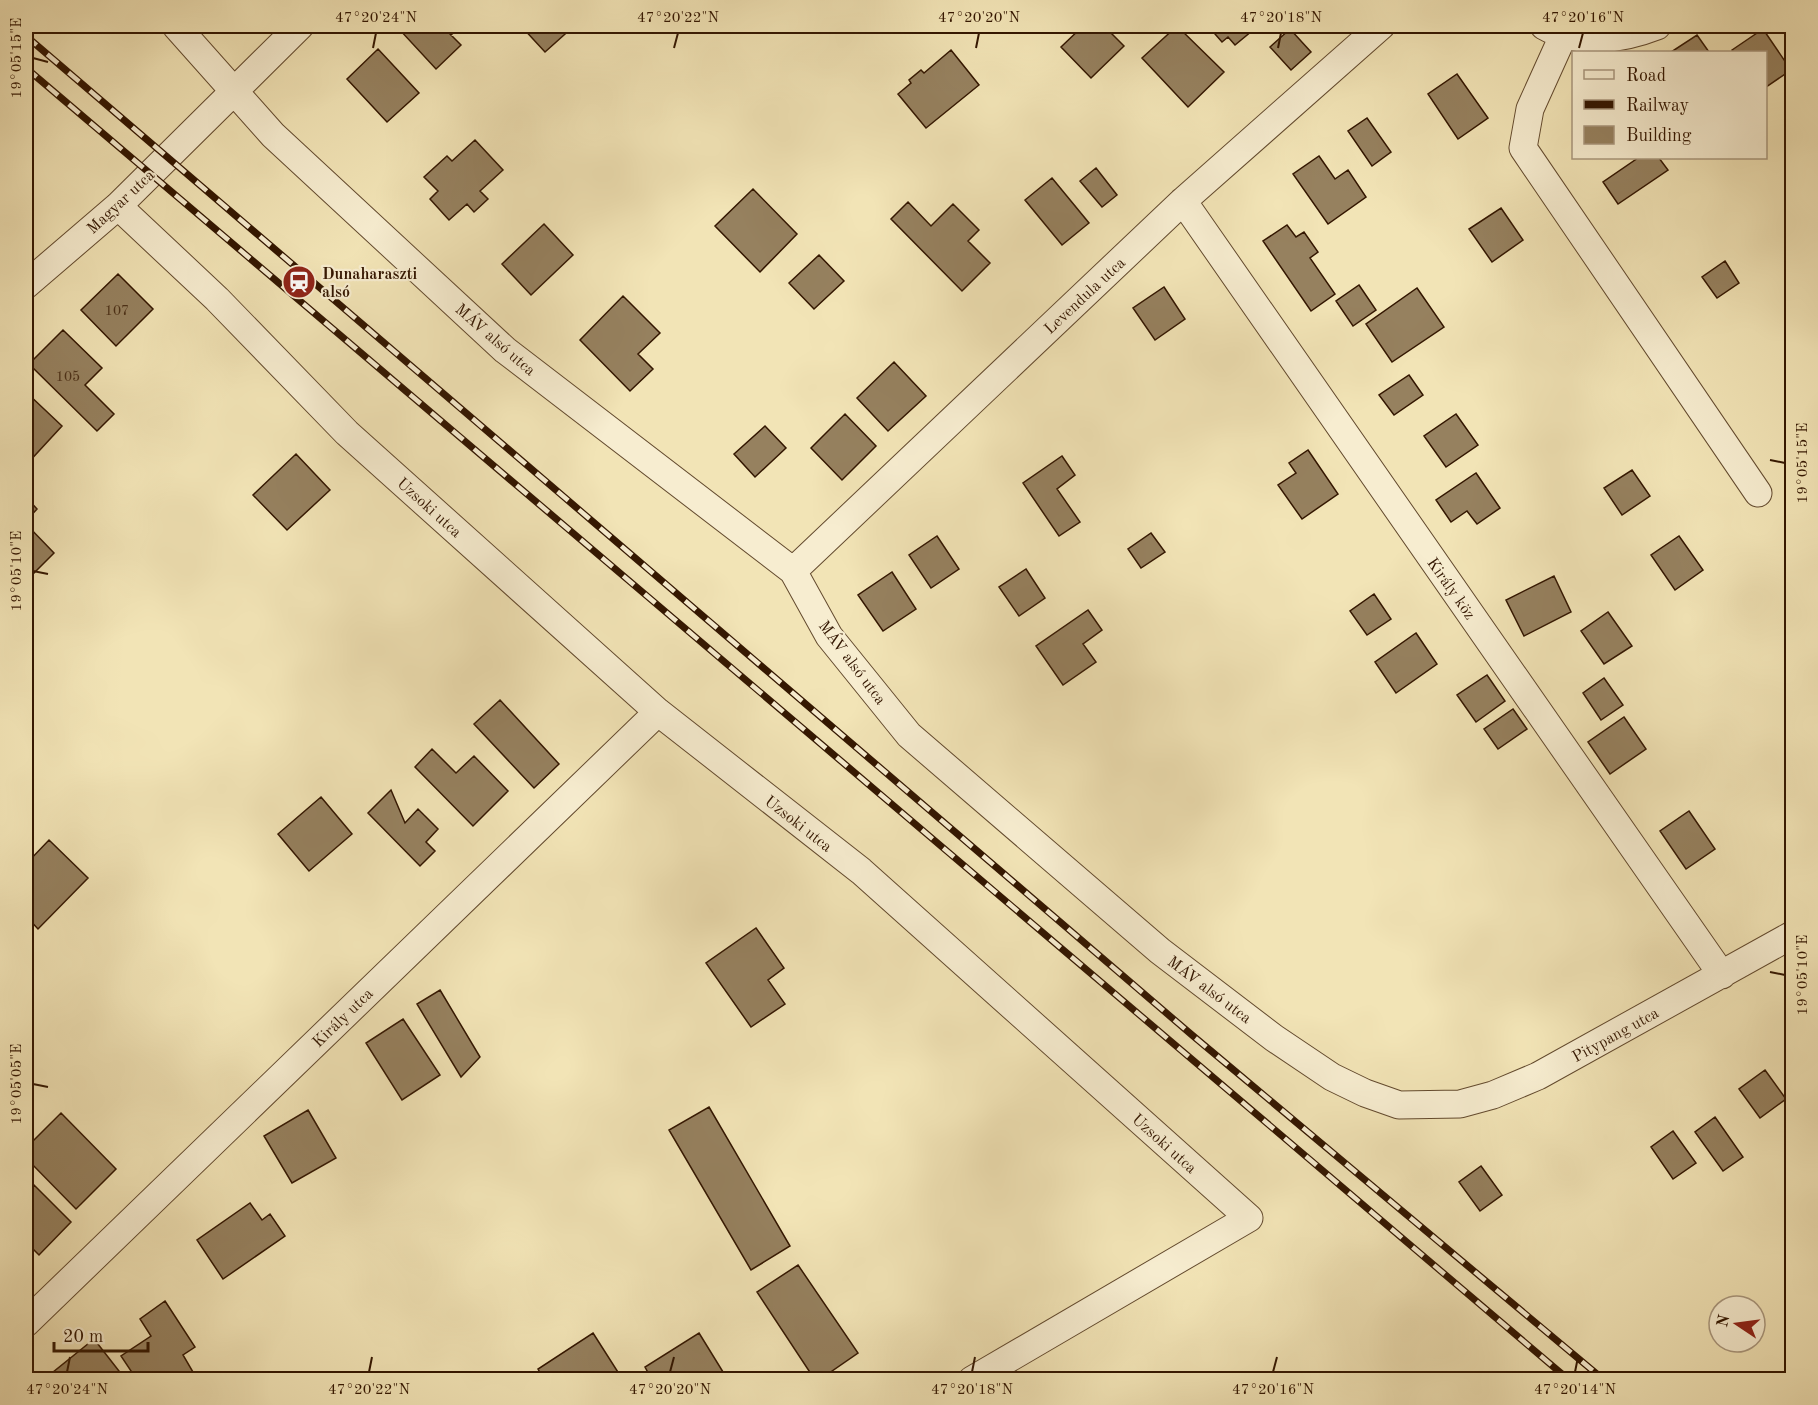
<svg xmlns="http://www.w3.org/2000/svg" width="1818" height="1405" font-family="'Old Standard TT',serif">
<rect width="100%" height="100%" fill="#f2e4b6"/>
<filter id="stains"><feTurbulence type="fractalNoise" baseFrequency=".00333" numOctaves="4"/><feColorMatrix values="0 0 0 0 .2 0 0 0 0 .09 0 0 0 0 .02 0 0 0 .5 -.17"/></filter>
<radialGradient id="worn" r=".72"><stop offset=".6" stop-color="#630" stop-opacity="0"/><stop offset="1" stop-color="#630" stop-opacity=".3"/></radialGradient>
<path fill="#96815f" stroke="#331600" stroke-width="1.5" d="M401 26H442L461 45 436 69 398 28Z
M442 26H461L451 35Z
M521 26H574L545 52Z
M1083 26H1104L1124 46 1091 78 1061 47Z
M1177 26 1224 72 1188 107 1142 58Z
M1208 26H1258L1235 45 1228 37 1222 42Z
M1290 29 1311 52 1291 70 1270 47Z
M1763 29 1791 70 1766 87V52H1734L1732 50Z
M1697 35 1709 52H1671Z
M378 49 419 93 387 122 347 79Z
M951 50 979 85 926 128 898 94 911 83 909 80 921 70 924 73Z
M1457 74 1488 118 1458 139 1428 94Z
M1367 118 1391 152 1372 166 1348 131Z
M475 140 503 170 480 191 488 199 474 212 467 204 449 220 430 199 438 191 424 177 447 156 452 161Z
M1319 156 1335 179 1348 170 1366 197 1328 224 1293 174Z
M1638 158H1659L1668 170 1618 204 1603 182Z
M1096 168 1117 195 1102 207 1080 181Z
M1052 178 1089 223 1062 245 1025 200Z
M753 189 797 234 760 272 715 226Z
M908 202 931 226 953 204 979 230 968 241 990 263 962 291 891 219Z
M1501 208 1523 240 1492 262 1469 229Z
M544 224 573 255 531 295 502 264Z
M1287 225 1296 237 1304 232 1318 252 1310 258 1335 294 1311 311 1263 241Z
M819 255 844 281 814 309 789 283Z
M1725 261 1739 283 1717 298 1702 277Z
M118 274 153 309 116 346 81 310Z
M1359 285 1376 310 1353 326 1336 301Z
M1164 287 1185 319 1155 340 1133 308Z
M1417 288 1444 327 1392 362 1366 324Z
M623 296 660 333 638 354 653 369 630 391 580 340Z
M63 330 102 368 85 385 114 414 97 431 29 364Z
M894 362 926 396 888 431 857 398Z
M1409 375 1423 395 1394 415 1379 395Z
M26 392 62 426 26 465Z
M845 414 876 446 842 480 811 448Z
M1456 414 1478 445 1446 467 1424 436Z
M765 426 786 448 755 477 734 454Z
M1308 450 1338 494 1302 519 1278 485 1296 473 1289 463Z
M296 454 330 490 287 530 253 495Z
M1062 456 1075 475 1057 489 1080 522 1059 536 1023 483Z
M1632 470 1650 496 1622 515 1604 488Z
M1476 473 1500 508 1477 524 1467 511 1451 522 1436 500Z
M26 497 37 509 26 521Z
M26 524 54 553 27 580 26 578Z
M1151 533 1165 552 1141 568 1128 549Z
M937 536 959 569 931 588 909 555Z
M1679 536 1703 570 1675 590 1651 555Z
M1026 569 1045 598 1019 616 999 587Z
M892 572 916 609 883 631 858 595Z
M1554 576 1571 612 1524 636 1506 600Z
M1374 594 1391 619 1367 635 1350 611Z
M1088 610 1102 630 1083 644 1096 662 1063 685 1036 646Z
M1608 612 1632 646 1604 664 1581 631Z
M1416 633 1437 664 1396 693 1375 662Z
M1487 675 1505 701 1476 722 1457 695Z
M1604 678 1623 705 1601 720 1583 693Z
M500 700 559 764 534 788 474 724Z
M1513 709 1527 729 1498 749 1484 729Z
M1624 717 1646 749 1610 774 1588 742Z
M432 749 456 773 474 756 508 791 473 826 415 767Z
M391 790 405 823 418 809 438 829 426 842 435 851 420 866 368 813Z
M321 797 352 834 309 871 278 834Z
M1689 811 1715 849 1686 869 1660 831Z
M49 840 88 878 38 929 26 916V864Z
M756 928 784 968 768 980 785 1004 751 1027 706 963Z
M440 990 480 1057 461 1077 417 1004Z
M403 1019 440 1075 402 1100 366 1043Z
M1765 1070 1786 1099 1760 1118 1739 1089Z
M709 1107 790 1246 751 1270 669 1130Z
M308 1110 336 1158 292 1183 264 1136Z
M61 1113 116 1169 76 1209 26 1158V1148Z
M1715 1117 1743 1157 1723 1171 1695 1132Z
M1673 1131 1696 1163 1673 1179 1651 1147Z
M1481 1166 1502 1195 1480 1211 1459 1182Z
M34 1185 71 1222 39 1255 26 1242V1193Z
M250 1203 262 1220 270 1214 285 1236 223 1279 197 1240Z
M798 1265 858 1353 819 1380H815L757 1292Z
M165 1301 195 1347 183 1355 193 1372 182 1380H137L121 1356 151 1336 140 1319Z
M593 1333 623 1380H544L538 1369Z
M699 1333 728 1380H652L645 1367Z
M94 1339 126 1380H49L47 1377Z"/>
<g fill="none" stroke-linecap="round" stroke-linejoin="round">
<defs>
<path id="minor" d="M176 26 273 135 505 350 793 571 829 636 909 735 1160 951 1274 1038 1332 1077 1365 1093 1399 1105 1460 1104 1493 1095 1538 1076 1792 935
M1544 26C1579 46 1621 40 1657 26
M1563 36 1530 109 1523 148 1758 493
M1183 201 1722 975
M118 206 217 299 347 433 658 712 861 871 1249 1218 972 1380
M26 285 118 206 300 26
M793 571 1183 201 1381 26
M26 1323 658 712"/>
</defs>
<use href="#minor" stroke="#634a2e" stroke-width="29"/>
<use href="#minor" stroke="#f7edd0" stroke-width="27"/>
<defs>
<path id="rail" d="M26 36 1192 1035 1604 1380
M26 68 1569 1380"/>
</defs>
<use href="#rail" stroke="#331600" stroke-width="7"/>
<use href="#rail" stroke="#f7edd0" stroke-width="4.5" stroke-dasharray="14" stroke-linecap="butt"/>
</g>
<path fill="none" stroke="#331600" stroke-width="2" d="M373 48 376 33M674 48 678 33M976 48 979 33M1278 48 1281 33M1579 48 1583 33M33 58 48 62M1770 460 1785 463M33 571 48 574M1770 972 1785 975M33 1084 48 1087M67 1372 70 1357M369 1372 372 1357M670 1372 674 1357M972 1372 975 1357M1273 1372 1277 1357M1575 1372 1578 1357"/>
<defs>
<symbol id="station-disc" viewBox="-11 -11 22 22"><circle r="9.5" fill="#8f2418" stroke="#f7edd0"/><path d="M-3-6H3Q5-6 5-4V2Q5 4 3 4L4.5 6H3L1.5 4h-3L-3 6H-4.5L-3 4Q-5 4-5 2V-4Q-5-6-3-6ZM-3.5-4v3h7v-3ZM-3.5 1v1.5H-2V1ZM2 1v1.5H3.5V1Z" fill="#fff"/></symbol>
</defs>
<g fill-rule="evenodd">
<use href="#station-disc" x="280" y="263" width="38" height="38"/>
</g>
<g text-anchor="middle" stroke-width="4.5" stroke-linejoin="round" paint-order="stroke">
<g font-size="14" fill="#4c3118">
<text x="117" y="315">107</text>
<text x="68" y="381">105</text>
</g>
<g font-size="16" fill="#331600" stroke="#f7edd0">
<text transform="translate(120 201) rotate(-43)" y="6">Magyar utca</text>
<text transform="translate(1084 295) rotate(-43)" y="6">Levendula utca</text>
<text transform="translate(496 339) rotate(41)" y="6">MÁV alsó utca</text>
<text transform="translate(430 507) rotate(42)" y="6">Uzsoki utca</text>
<text transform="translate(1452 588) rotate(55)" y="6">Király köz</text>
<text transform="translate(853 662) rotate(53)" y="6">MÁV alsó utca</text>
<text transform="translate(799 823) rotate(38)" y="6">Uzsoki utca</text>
<text transform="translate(1210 989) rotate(37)" y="6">MÁV alsó utca</text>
<text transform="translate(342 1017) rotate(-44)" y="6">Király utca</text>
<text transform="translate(1615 1034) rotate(-29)" y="6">Pitypang utca</text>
<text transform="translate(1165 1143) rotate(42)" y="6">Uzsoki utca</text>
</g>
<g font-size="16" font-weight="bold" fill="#331600" stroke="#f7edd0" text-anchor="start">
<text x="322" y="279">Dunaharaszti<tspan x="322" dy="18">alsó</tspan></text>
</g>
</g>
<rect width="1818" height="1405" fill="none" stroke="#f2e4b6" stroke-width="66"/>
<rect x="1572" y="51" width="195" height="108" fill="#f7edd0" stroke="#a9977d" stroke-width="1.5"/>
<rect x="1584" y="70" width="30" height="9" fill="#f7edd0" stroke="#a9977d" stroke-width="1.5"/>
<text x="1626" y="81" font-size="18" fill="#331600">Road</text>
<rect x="1584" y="100" width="30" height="9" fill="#331600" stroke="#a9977d" stroke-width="1.5"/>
<text x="1626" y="111" font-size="18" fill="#331600">Railway</text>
<rect x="1584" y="126" width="30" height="18" fill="#96815f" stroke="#a9977d" stroke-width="1.5"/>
<text x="1626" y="141" font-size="18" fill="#331600">Building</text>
<g transform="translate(1737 1324) rotate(283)"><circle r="28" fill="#f7edd0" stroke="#a9977d" stroke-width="1.5"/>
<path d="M0-4.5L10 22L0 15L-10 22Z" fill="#8f2418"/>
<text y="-9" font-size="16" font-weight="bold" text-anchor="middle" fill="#331600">N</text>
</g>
<path d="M54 1342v9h94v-9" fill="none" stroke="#331600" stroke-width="3"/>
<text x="63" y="1342" font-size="18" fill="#331600" stroke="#f7edd0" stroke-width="4.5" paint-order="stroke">20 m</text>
<rect x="33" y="33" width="1752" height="1339" fill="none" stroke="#331600" stroke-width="2"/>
<g font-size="15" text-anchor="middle" fill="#331600">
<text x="376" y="22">47°20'24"N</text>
<text x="678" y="22">47°20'22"N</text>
<text x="979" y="22">47°20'20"N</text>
<text x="1281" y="22">47°20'18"N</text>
<text x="1583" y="22">47°20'16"N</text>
<text transform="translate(16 58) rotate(-90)" y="5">19°05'15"E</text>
<text transform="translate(1802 463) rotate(-90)" y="5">19°05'15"E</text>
<text transform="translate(16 571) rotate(-90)" y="5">19°05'10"E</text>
<text transform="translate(1802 975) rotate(-90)" y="5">19°05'10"E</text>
<text transform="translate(16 1084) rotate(-90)" y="5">19°05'05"E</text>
<text x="67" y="1394">47°20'24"N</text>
<text x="369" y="1394">47°20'22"N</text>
<text x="670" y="1394">47°20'20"N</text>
<text x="972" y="1394">47°20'18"N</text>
<text x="1273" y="1394">47°20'16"N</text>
<text x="1575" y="1394">47°20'14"N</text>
</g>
<rect width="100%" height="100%" filter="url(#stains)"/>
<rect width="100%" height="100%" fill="url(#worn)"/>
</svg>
